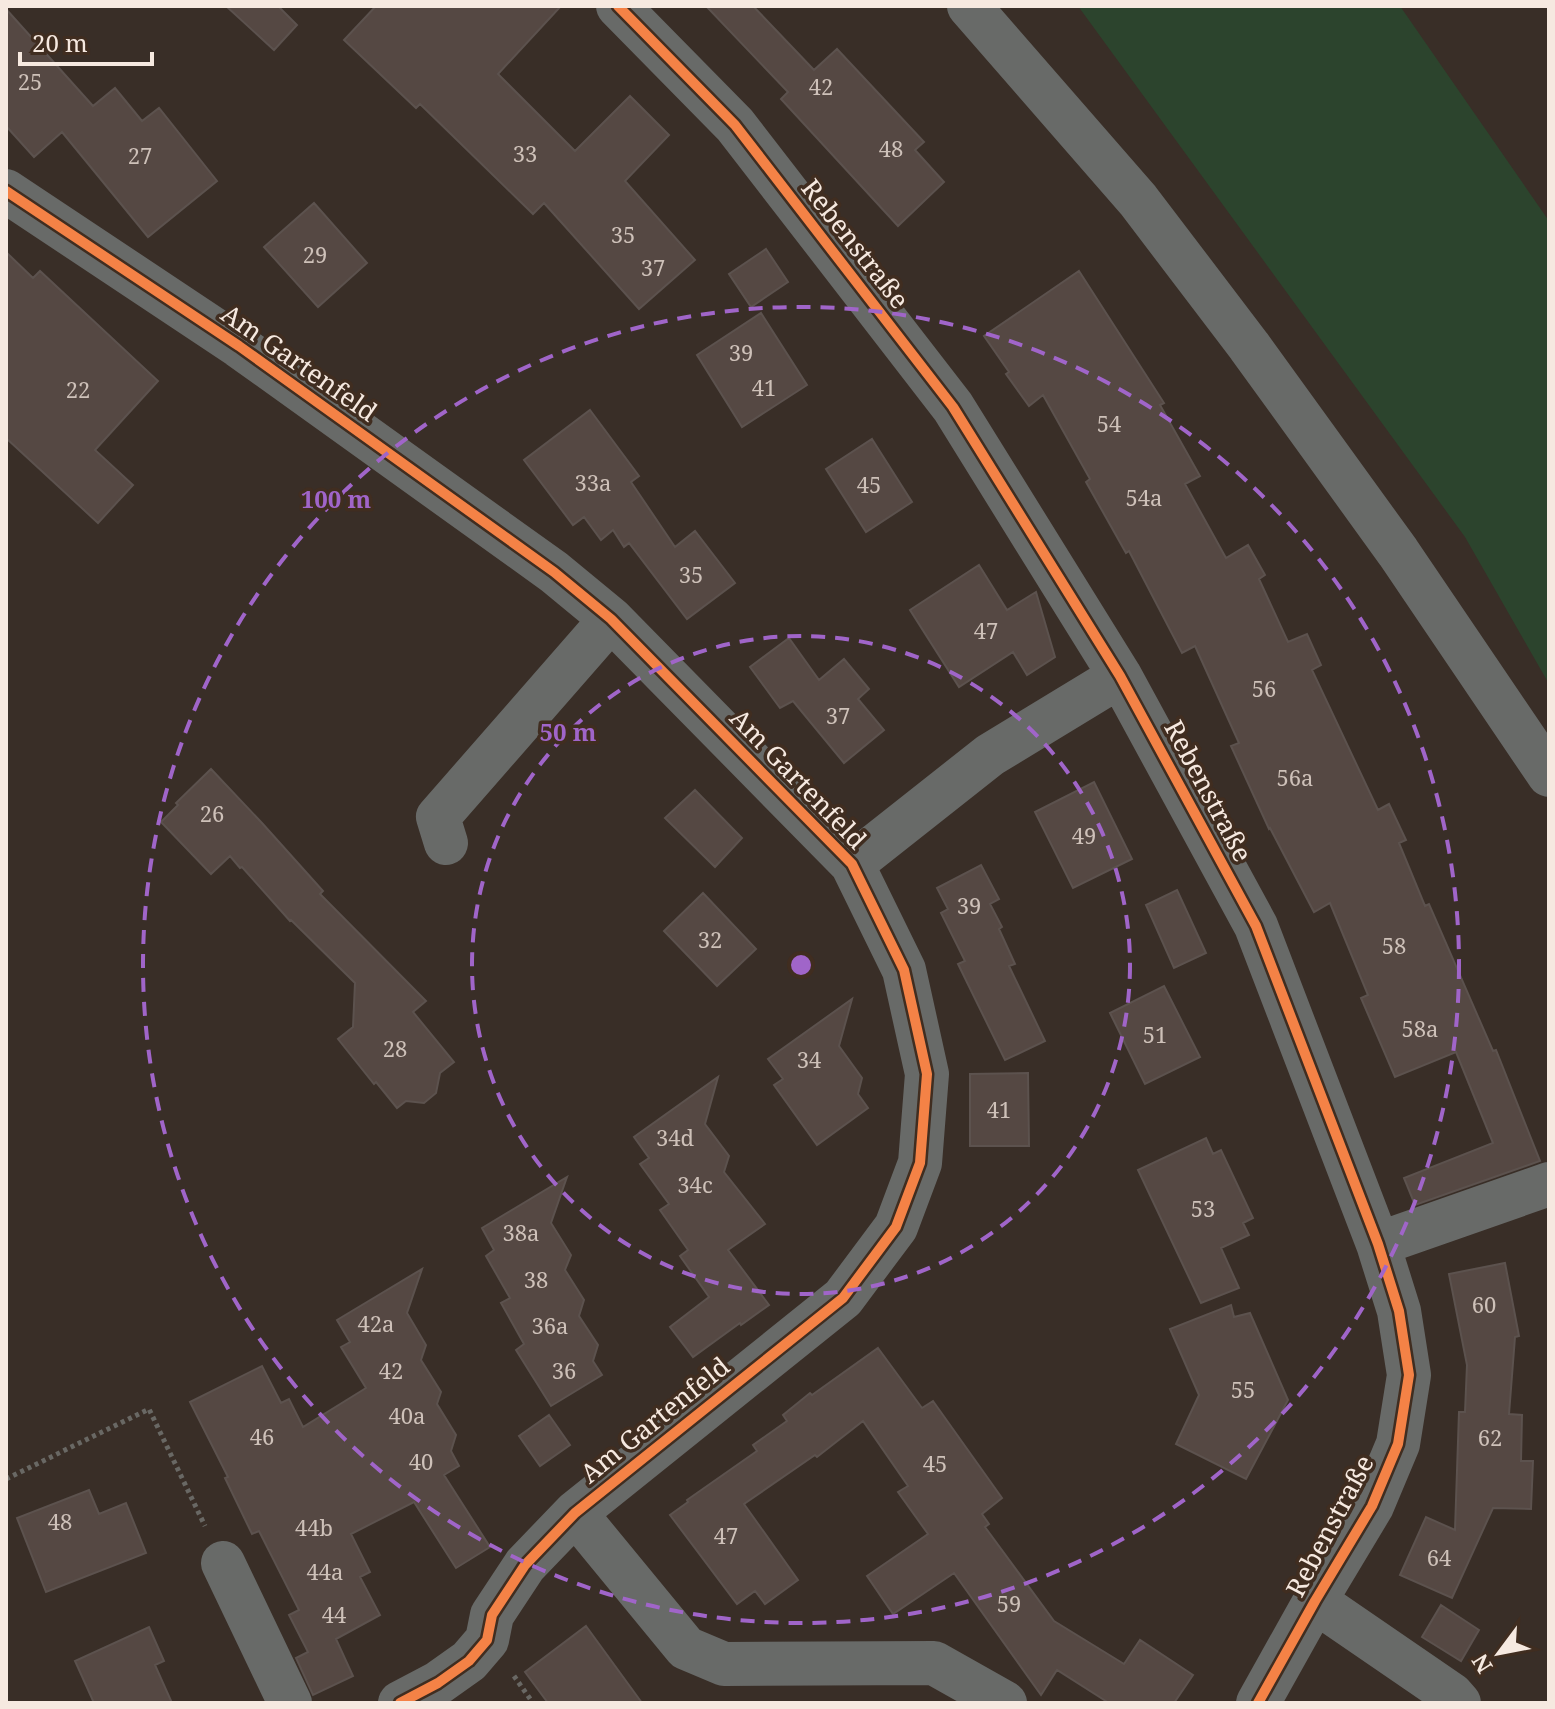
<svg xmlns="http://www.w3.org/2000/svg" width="1555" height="1709" font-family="'Noto Serif',serif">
<rect width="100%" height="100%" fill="#392e27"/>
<path fill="#2c442d" d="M1078 6H1400L1549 221V684L1465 537Z"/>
<path fill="#554843" stroke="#5c524e" stroke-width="2" d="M226 6H278L297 25 274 50Z
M376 6H561L498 74 575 151 630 96 669 135 625 181 695 260 639 309 544 203 533 214 420 104 416 108 344 40Z
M706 6H753L814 70 837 49 924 142 915 150 944 182 898 226 781 99 788 92Z
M6 9 93 106 115 88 142 121 159 108 217 181 148 237 62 132 34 157 6 126Z
M314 203 367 263 318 307 264 247Z
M766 249 788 282 751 307 729 274Z
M6 252 33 278 40 271 158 381 95 450 133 485 98 523 6 438Z
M1079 271 1164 403 1160 405 1200 476 1185 484 1226 558 1248 545 1265 575 1259 579 1288 642 1307 634 1321 665 1312 670 1378 810 1389 804 1406 840 1399 843 1425 906 1429 904 1493 1051 1496 1050 1540 1161 1415 1205 1404 1178 1493 1143 1456 1052 1395 1077 1361 998 1368 995 1330 903 1314 912 1270 828 1269 829 1231 746 1239 743 1195 646 1182 653 1129 551 1126 553 1086 482 1090 479 1043 395 1029 406 1006 374 1009 372 984 336Z
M761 313 807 385 742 427 697 355Z
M590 410 639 476 631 482 675 547 695 531 735 583 687 619 629 543 624 547 613 530 601 540 584 517 573 525 524 460Z
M872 439 912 502 866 532 826 469Z
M979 565 1007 610 1036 592 1055 657 1027 675 1013 652 959 687 910 610Z
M789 638 819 680 844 659 869 689 858 699 884 730 844 763 793 701 780 708 750 667Z
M211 769 262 823 323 891 320 894 426 1001 413 1012 454 1062 440 1073 436 1093 424 1103 406 1101 397 1108 376 1082 374 1084 338 1039 353 1027 355 983 291 920 290 921 242 867 240 868 230 856 211 874 161 822 178 805 176 803Z
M1094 782 1132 859 1073 888 1035 812Z
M695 790 742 838 715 867 665 818Z
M981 865 999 899 990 904 1002 927 999 929 1015 964 1009 966 1045 1041 1005 1060 958 964 965 961 941 913 948 909 937 888Z
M1177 890 1206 953 1174 968 1146 905Z
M703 893 756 949 717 986 664 931Z
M1164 986 1200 1057 1145 1084 1110 1013Z
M852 999 839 1046 862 1078 858 1094 868 1108 817 1145 774 1085 783 1079 768 1059Z
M1028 1073 1029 1146H970V1074Z
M718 1077 705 1124 729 1156 724 1172 765 1224 728 1250 769 1305 741 1325 740 1323 693 1357 670 1327 709 1297 680 1256 688 1250 660 1210 669 1204 640 1164 649 1158 634 1137Z
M1206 1138 1213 1154 1221 1150 1253 1218 1243 1223 1249 1235 1221 1248 1239 1288 1201 1303 1138 1170Z
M567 1177 551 1223 571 1255 565 1270 584 1300 579 1316 598 1345 593 1361 602 1375 551 1406 516 1350 524 1344 501 1303 510 1298 486 1256 494 1250 482 1228Z
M1505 1263 1519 1336 1515 1337 1509 1414 1522 1415 1521 1461H1533L1531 1509 1493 1508 1452 1598 1400 1575 1426 1517 1455 1530 1459 1412H1465L1467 1365 1449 1274Z
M422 1269 407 1313 426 1345 421 1360 441 1392 437 1404 456 1435 451 1451 459 1466 444 1475 490 1547 456 1568 414 1502 351 1534 370 1572 360 1577 380 1615 336 1639 353 1676 313 1695 296 1658 308 1652 289 1615 299 1610 259 1531 252 1534 225 1478 228 1477 190 1402 262 1366 281 1403 289 1399 303 1427 366 1388 341 1347 350 1342 337 1320Z
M1231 1305 1234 1317 1250 1313 1288 1400 1246 1479 1176 1444 1199 1395 1170 1329Z
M878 1348 922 1408 933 1401 1002 1498 982 1514 989 1524 985 1527 1054 1621 1124 1664 1140 1640 1193 1675 1174 1703H1109L1057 1670 1041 1695 954 1573 893 1614 867 1576 928 1534 898 1492 908 1486 863 1421 817 1457 815 1455 744 1504 798 1580 765 1604 755 1591 737 1604 670 1515 688 1502 687 1500 757 1451 753 1445 787 1421 783 1415 810 1393 812 1395Z
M549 1415 570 1445 540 1466 519 1436Z
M89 1490 99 1514 126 1503 146 1553 46 1592 17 1518Z
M1441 1605 1479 1630 1461 1661 1422 1637Z
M586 1626 642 1703H548L525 1672Z
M149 1627 164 1661 155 1665 172 1703H94L75 1661Z"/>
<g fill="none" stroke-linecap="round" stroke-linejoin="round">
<path stroke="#696864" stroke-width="5" stroke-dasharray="4 4" stroke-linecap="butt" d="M6 1479 149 1409 205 1526
M514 1676 533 1703"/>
<path stroke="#686a68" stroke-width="44" d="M618 6 735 125 953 407 1120 676 1256 926 1378 1244 1399 1311 1409 1375 1398 1444 1372 1506 1315 1601 1258 1703
M969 6 1138 200 1249 346 1398 552 1549 775
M6 191 239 346 554 572 611 619 852 864 904 970 927 1074 920 1163 896 1227 843 1298 575 1513 525 1565 492 1615 487 1640 469 1661 438 1683 400 1703
M446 843 438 817 611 619
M852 864 990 755 1120 676
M1378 1244 1549 1184
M575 1513 686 1648 724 1664 934 1663 1005 1703
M223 1563 290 1703
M1315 1601 1452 1695 1459 1703"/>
<defs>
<path id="cycleway" d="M618 6 735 125 953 407 1120 676 1256 926 1378 1244 1399 1311 1409 1375 1398 1444 1372 1506 1315 1601 1258 1703
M6 191 239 346 554 572 611 619 852 864 904 970 927 1074 920 1163 896 1227 843 1298 575 1513 525 1565 492 1615 487 1640 469 1661 438 1683 400 1703"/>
</defs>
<use href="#cycleway" stroke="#402d20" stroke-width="15"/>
<use href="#cycleway" stroke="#f48246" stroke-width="10"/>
</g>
<g fill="none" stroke="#a065c9" stroke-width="4" stroke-dasharray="14 10">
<circle cx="801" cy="965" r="329"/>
<circle cx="801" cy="965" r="658"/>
</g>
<g text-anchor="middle" stroke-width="7" stroke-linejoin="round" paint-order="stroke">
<g font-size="22" fill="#cec1b9">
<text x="30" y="90">25</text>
<text x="821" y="95">42</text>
<text x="891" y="157">48</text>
<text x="525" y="162">33</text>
<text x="140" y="164">27</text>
<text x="623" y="243">35</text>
<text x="315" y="263">29</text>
<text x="653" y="276">37</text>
<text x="741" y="361">39</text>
<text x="764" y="396">41</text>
<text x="78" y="398">22</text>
<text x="1109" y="432">54</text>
<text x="593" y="491">33a</text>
<text x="869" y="493">45</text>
<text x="1144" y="506">54a</text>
<text x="691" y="583">35</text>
<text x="986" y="639">47</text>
<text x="1264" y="697">56</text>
<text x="838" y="724">37</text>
<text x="1295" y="786">56a</text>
<text x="212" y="822">26</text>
<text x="1084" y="844">49</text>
<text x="969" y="914">39</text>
<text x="710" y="948">32</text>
<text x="1394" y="954">58</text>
<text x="1420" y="1037">58a</text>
<text x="1155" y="1043">51</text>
<text x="395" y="1057">28</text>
<text x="809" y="1068">34</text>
<text x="999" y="1118">41</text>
<text x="675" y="1146">34d</text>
<text x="695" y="1193">34c</text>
<text x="1203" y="1217">53</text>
<text x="521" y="1241">38a</text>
<text x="536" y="1288">38</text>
<text x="1484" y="1313">60</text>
<text x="376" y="1332">42a</text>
<text x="550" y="1334">36a</text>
<text x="391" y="1379">42</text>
<text x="564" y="1379">36</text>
<text x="1243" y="1398">55</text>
<text x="407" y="1424">40a</text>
<text x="262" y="1445">46</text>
<text x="1490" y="1446">62</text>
<text x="421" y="1470">40</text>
<text x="935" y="1472">45</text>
<text x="60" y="1530">48</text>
<text x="314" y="1536">44b</text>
<text x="726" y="1544">47</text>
<text x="1439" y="1566">64</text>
<text x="325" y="1580">44a</text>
<text x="1009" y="1612">59</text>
<text x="334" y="1623">44</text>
</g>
<g font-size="26" fill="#f6e9e0" stroke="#402d20">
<text transform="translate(855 244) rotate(52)" y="9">Rebenstraße</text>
<text transform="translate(299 363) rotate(35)" y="9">Am Gartenfeld</text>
<text transform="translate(798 779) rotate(46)" y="9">Am Gartenfeld</text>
<text transform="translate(1208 791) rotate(62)" y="9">Rebenstraße</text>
<text transform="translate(655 1420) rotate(-39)" y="9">Am Gartenfeld</text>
<text transform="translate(1330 1526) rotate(-62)" y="9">Rebenstraße</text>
</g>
</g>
<circle cx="801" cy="965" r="12" fill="#a065c9" stroke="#402d20" stroke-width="4"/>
<g font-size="24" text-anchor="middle" font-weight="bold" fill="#a065c9" stroke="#402d20" stroke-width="7" stroke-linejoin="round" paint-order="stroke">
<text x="336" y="508">100 m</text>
<text x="568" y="741">50 m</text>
</g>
<rect width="1555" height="1709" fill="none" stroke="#f6e9e0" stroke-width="16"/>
<g transform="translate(1499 1653) rotate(238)" stroke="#402d20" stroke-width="6" paint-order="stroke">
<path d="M0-6L14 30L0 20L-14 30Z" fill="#f6e9e0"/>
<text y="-12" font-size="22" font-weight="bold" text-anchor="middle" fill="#f6e9e0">N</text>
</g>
<path d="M20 52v12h132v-12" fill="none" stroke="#f6e9e0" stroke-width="4"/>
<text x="32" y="52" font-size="24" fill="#f6e9e0" stroke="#402d20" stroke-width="6" paint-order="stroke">20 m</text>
</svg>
